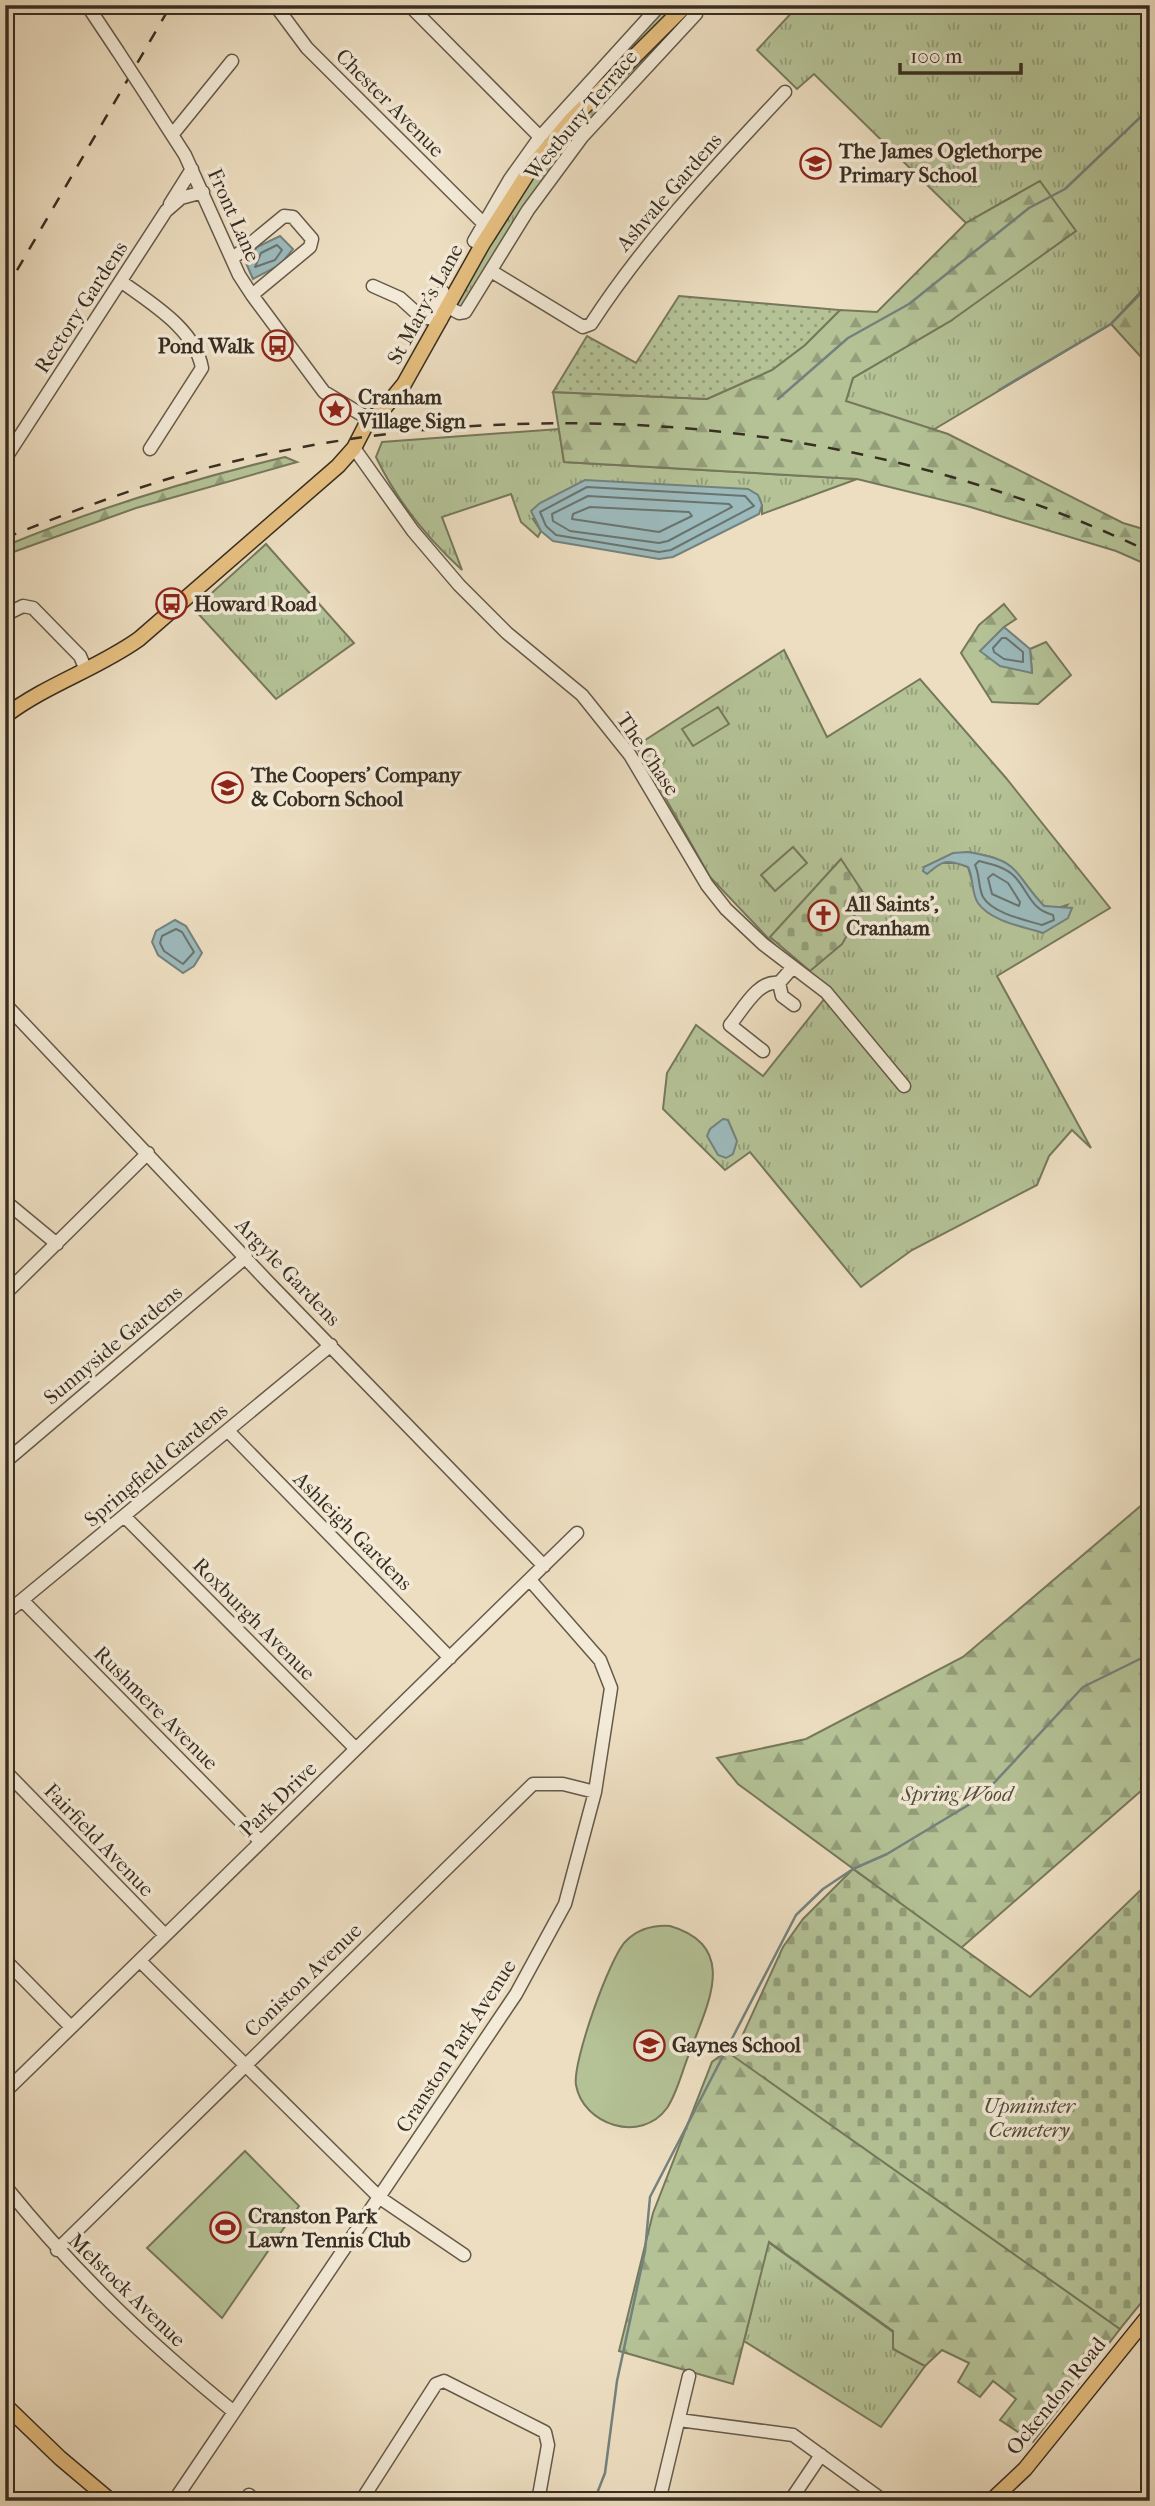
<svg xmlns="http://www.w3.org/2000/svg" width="1155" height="2506" font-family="'IM FELL French Canon',serif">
<defs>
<pattern id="grass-tufts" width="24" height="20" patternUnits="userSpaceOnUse" patternTransform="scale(1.75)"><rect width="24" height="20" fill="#b4c296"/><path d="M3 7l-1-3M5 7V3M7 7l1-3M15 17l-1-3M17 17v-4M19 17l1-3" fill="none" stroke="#939e7a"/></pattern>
<pattern id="forest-firs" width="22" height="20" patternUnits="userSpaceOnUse" patternTransform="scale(1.75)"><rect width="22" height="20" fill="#b4c296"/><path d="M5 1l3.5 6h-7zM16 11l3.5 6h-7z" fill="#939e7a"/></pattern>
<pattern id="cemetery-stones" width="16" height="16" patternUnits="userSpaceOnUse" patternTransform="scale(1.75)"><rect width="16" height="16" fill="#b4c296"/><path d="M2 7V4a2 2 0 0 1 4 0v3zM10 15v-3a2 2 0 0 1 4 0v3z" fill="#939e7a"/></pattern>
<pattern id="park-dots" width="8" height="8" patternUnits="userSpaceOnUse" patternTransform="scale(1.75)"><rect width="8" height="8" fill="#b4c296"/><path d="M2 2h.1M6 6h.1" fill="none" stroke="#939e7a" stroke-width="1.8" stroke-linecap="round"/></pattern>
</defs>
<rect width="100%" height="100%" fill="#eddec1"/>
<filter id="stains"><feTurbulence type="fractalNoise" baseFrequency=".00286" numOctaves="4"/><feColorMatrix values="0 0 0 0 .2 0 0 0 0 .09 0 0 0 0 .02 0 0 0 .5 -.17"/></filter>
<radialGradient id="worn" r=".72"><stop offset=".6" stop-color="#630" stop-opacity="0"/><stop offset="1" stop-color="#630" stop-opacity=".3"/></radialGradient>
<path fill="url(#grass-tufts)" stroke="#76785c" stroke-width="2" fill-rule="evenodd" d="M667 5H681L533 151Z
M795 5H1150V282L1111 324 933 430 845 402 853 378 952 320 1040 181 966 223 814 74 797 89 757 50 797 7Z
M688 12 690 17 601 112 462 309 456 306 506 211 576 120Z
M559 429 564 462 857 479 762 514V505L533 519 541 531 538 537 521 522 511 494 442 517 462 570C427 538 396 499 376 457L382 442Z
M266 544 354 643 276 699 194 609Z
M784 650 827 737 920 679 1006 778 1110 908 997 976 1091 1148 1072 1130 1049 1156 1037 1185 912 1250 861 1287 750 1152 725 1170 663 1109 667 1073 696 1025 763 1076 825 998 710 877 636 746ZM967 852C1021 860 1012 872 1044 906L1058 908 1067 905 1043 933 990 913 979 904 968 867 958 863H936L932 870 924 867Z
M768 2242 893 2332V2349L925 2366 881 2427 744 2341Z"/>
<path fill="url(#forest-firs)" stroke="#76785c" stroke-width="2" d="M1040 181 1076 231 952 320 853 378 846 401 948 434 1123 523 1150 531V566L1116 551 967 506 857 479 564 462 553 392 707 399 772 370 805 345 840 310 877 312 966 223Z
M1150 282V367L1111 324Z
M285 457 297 462 136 508 5 555V546C97 508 189 480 285 457Z
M1004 604 1016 619 1004 627 981 651 1032 672 1030 649 1046 642 1071 675 1038 704 992 702 961 653 979 625Z
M1150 1498V1783L961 1948 738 1784 717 1758 806 1739 963 1657Z
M728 2050 1120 2329 1033 2442 1000 2420 1016 2399 993 2381 980 2397 958 2382 969 2363 942 2350 925 2366 893 2349V2331L769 2242 733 2384 619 2351 653 2213 712 2062Z"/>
<path fill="url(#cemetery-stones)" stroke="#76785c" stroke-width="2" d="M841 859 866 897 851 921 853 925 842 944 810 971 770 937Z
M853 1869 1030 1997 1150 1881V2292L1120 2329 733 2056 783 1947 803 1919Z"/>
<path fill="url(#park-dots)" stroke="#76785c" stroke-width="2" d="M679 296 840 310 805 345 772 370 707 399 553 392 587 336 636 363Z"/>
<path fill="#b4c296" stroke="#76785c" stroke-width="2" d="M718 707 729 724 693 746 682 729Z
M793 847 807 863 775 891 761 875Z
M670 1926C739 1946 708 2003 691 2049 683 2067 678 2092 667 2108 641 2144 583 2125 576 2085 572 2063 610 1956 626 1941 638 1929 654 1925 670 1926Z
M245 2151 299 2206 222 2318 147 2248Z"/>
<path fill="#9cbabc" stroke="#74827e" stroke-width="2" d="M280 236 293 249 280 265 253 279 246 263 257 247Z
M585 480 748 489 758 495 762 505 759 514 673 557 659 559 553 541 541 531 531 511 540 503Z
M1004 627 1030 649 1032 673 1000 666 980 651Z
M967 852C1021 860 1012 872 1044 906L1072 908 1068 918 1043 933C1024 927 990 921 978 903 971 893 974 878 968 867 946 859 943 860 927 874L923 871 924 867 953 853Z
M175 920 186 926 202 953 194 966 183 973 158 955 152 942 156 931Z
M723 1119 728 1120 737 1141 733 1154 726 1158 718 1155 707 1136 710 1129Z"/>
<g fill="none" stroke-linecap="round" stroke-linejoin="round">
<path stroke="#6a746f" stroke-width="2" d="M277 245 282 250 275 260 255 267 261 253Z
M587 487 745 496 754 506 671 550 659 552 556 535 546 526 540 512Z
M588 496 729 504 732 507 668 541 659 543 570 531 553 521 552 514Z
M590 507 689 512 692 516 659 532 572 519 573 514Z
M1002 638H1006L1023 652V662L1004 659 994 652 993 648Z
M979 861C991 864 1006 867 1015 877 1029 892 1030 909 1053 915L1054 920 1042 925C1025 920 992 913 983 897 978 887 980 875 975 865Z
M993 874 1008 883 1020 902 1019 906 992 894 988 878Z
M176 929 182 932 194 952 183 964 164 951 160 943 162 936Z"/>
<path stroke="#74827e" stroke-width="2.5" d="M999 390 1111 324 1150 284
M778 399 848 338 909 304 1029 208 1065 189 1150 108
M594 2501 605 2473 617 2381 645 2251 650 2197 796 1915 823 1889 853 1869 887 1854 980 1798 1083 1687 1150 1654"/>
<defs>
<path id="minor" d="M87 5 117 50
M275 5 307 48 484 224
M409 5 540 137
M147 96 185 155 239 275 252 295 324 392 369 419
M172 135 232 61
M170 204 192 169
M482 245 474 241 510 179 540 137 660 5
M232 259 284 216 293 217 312 239 310 247 252 295
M491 271 583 327 591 324C646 239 716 166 785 92
M122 282C152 304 195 329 202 368L150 449
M373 286 400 298 421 317 441 320
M448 307 459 313 465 312 528 210 582 137 696 14 692 5
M429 316 443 292
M354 448 413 531 459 585 507 633 582 695 630 755 707 885 726 909 763 944 826 992 904 1086
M5 459 166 211 181 198 203 192
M5 615 23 606 33 608 80 656 86 670
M779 983 782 996 794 1005
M5 1004 269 1283 544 1566
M763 1051 730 1025C742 1011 758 979 779 983L793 967
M5 1201 57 1244
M5 1294 148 1153
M228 1431 450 1658
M5 1462 246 1257
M124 1516 356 1749
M23 1601 261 1842
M5 1614 331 1345
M5 1771 165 1935
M5 1960 71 2027
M140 1961 380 2198 464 2255
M5 2092 577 1533
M5 2186C75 2273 147 2341 234 2412
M57 2250 533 1784H563L595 1792
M679 2420 793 2435 884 2501
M249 2495 256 2501
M174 2501 516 1994 565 1904 595 1792 611 1688 600 1660 530 1580
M361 2501 436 2384 444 2381 545 2432 548 2445 538 2501
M659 2501 689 2376
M790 2501 821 2455"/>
<path id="major" d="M5 716C47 684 97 669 139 639L338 466 354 448 369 419 381 412 404 384 482 245 533 165 571 120 686 5
M5 2405 60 2458 111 2501
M991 2501 1025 2469 1150 2314"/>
</defs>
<use href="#minor" stroke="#655a4a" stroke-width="15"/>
<use href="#major" stroke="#382e22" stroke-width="17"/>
<use href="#minor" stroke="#f3ead7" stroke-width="12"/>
<use href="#major" stroke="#e6bf80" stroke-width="14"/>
<path stroke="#382e22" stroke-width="2.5" stroke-dasharray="12 12" stroke-linecap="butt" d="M5 291 171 5
M5 538C68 513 130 489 195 471 508 388 857 412 1150 552"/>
<defs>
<path id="minor-bridge" d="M117 50 147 96"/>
</defs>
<use href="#minor-bridge" stroke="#655a4a" stroke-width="15" stroke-linecap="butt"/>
<use href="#minor-bridge" stroke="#f3ead7" stroke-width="12"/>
</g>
<defs>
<symbol id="school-ring" viewBox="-11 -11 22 22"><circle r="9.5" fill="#f3ead7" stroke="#8f2418" stroke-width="1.5"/><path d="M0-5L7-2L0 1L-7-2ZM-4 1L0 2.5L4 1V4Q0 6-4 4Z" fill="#8f2418"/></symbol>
<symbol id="bus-ring" viewBox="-11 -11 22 22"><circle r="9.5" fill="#f3ead7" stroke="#8f2418" stroke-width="1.5"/><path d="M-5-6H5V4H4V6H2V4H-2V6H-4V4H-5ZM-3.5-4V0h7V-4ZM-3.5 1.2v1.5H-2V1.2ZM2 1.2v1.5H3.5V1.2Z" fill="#8f2418"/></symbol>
<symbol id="sight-ring" viewBox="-11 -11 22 22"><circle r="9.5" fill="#f3ead7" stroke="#8f2418" stroke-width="1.5"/><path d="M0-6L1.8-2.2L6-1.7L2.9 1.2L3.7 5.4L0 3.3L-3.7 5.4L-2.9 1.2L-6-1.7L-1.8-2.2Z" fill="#8f2418"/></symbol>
<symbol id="church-ring" viewBox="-11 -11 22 22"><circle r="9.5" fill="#f3ead7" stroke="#8f2418" stroke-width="1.5"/><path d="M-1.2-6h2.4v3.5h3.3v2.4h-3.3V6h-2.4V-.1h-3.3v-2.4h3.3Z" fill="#8f2418"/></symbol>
<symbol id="stadium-ring" viewBox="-11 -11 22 22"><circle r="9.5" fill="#f3ead7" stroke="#8f2418" stroke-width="1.5"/><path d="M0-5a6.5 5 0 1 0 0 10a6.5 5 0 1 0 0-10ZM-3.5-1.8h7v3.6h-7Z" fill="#8f2418"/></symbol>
</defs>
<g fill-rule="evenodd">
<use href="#school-ring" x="798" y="146" width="35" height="35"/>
<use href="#bus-ring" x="260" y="328" width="35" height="35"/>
<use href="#sight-ring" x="318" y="392" width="35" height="35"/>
<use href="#bus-ring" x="154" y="586" width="35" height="35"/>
<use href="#school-ring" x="210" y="770" width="35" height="35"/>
<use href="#church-ring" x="806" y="898" width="35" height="35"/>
<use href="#school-ring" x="632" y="2028" width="35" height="35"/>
<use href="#stadium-ring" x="208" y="2210" width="35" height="35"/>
</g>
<g text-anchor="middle" stroke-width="7" stroke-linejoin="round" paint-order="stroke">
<g font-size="21" fill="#382e22" stroke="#f3ead7">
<text transform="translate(390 103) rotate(45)" y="7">Chester Avenue</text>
<text transform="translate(581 115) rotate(-50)" y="7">Westbury Terrace</text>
<text transform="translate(669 192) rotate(-49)" y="7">Ashvale Gardens</text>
<text transform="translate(234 215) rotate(66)" y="7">Front Lane</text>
<text transform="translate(425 304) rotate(-61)" y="7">St Mary's Lane</text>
<text transform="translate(81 307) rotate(-57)" y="7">Rectory Gardens</text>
<text transform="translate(648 754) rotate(56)" y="7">The Chase</text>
<text transform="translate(288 1272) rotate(46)" y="7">Argyle Gardens</text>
<text transform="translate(113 1345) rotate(-40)" y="7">Sunnyside Gardens</text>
<text transform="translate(156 1465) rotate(-40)" y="7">Springfield Gardens</text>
<text transform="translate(353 1531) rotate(45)" y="7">Ashleigh Gardens</text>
<text transform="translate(254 1619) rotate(45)" y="7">Roxburgh Avenue</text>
<text transform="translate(156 1708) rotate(45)" y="7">Rushmere Avenue</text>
<text transform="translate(278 1799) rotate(-44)" y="7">Park Drive</text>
<text transform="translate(99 1840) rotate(46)" y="7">Fairfield Avenue</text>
<text transform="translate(303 1980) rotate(-44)" y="7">Coniston Avenue</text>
<text transform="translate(456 2046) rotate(-57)" y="7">Cranston Park Avenue</text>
<text transform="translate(127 2290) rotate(44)" y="7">Melstock Avenue</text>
<text transform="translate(1056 2396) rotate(-51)" y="7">Ockendon Road</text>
</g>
<g font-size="21" font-weight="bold" fill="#382e22" stroke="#f3ead7" text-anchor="start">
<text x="839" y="158">The James Oglethorpe<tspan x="839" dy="24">Primary School</tspan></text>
<text x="254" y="353" text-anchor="end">Pond Walk</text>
<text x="358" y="404">Cranham<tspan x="358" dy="24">Village Sign</tspan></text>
<text x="194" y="611">Howard Road</text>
<text x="251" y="782">The Coopers' Company<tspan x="251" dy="24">&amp; Coborn School</tspan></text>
<text x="846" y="911">All Saints',<tspan x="846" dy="24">Cranham</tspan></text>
<text x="672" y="2052">Gaynes School</text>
<text x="248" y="2223">Cranston Park<tspan x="248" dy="24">Lawn Tennis Club</tspan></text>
</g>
<g font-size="21" font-style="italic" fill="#514c39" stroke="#f3ead7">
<text x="957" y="1801">Spring Wood</text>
<text x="1029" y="2113">Upminster<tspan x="1029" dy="24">Cemetery</tspan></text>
</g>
</g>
<rect width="1155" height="2506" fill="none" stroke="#eddec1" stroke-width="28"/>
<rect x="7" y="7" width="1141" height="2492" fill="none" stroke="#382e22" stroke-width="3.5"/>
<rect x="14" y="14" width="1127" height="2478" fill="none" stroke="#382e22" stroke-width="2"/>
<path d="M900 63v10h121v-10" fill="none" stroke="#382e22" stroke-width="3.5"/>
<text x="910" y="63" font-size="21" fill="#382e22" stroke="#f3ead7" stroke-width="5" paint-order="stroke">100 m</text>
<rect width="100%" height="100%" filter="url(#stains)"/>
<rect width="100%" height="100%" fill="url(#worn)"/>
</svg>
